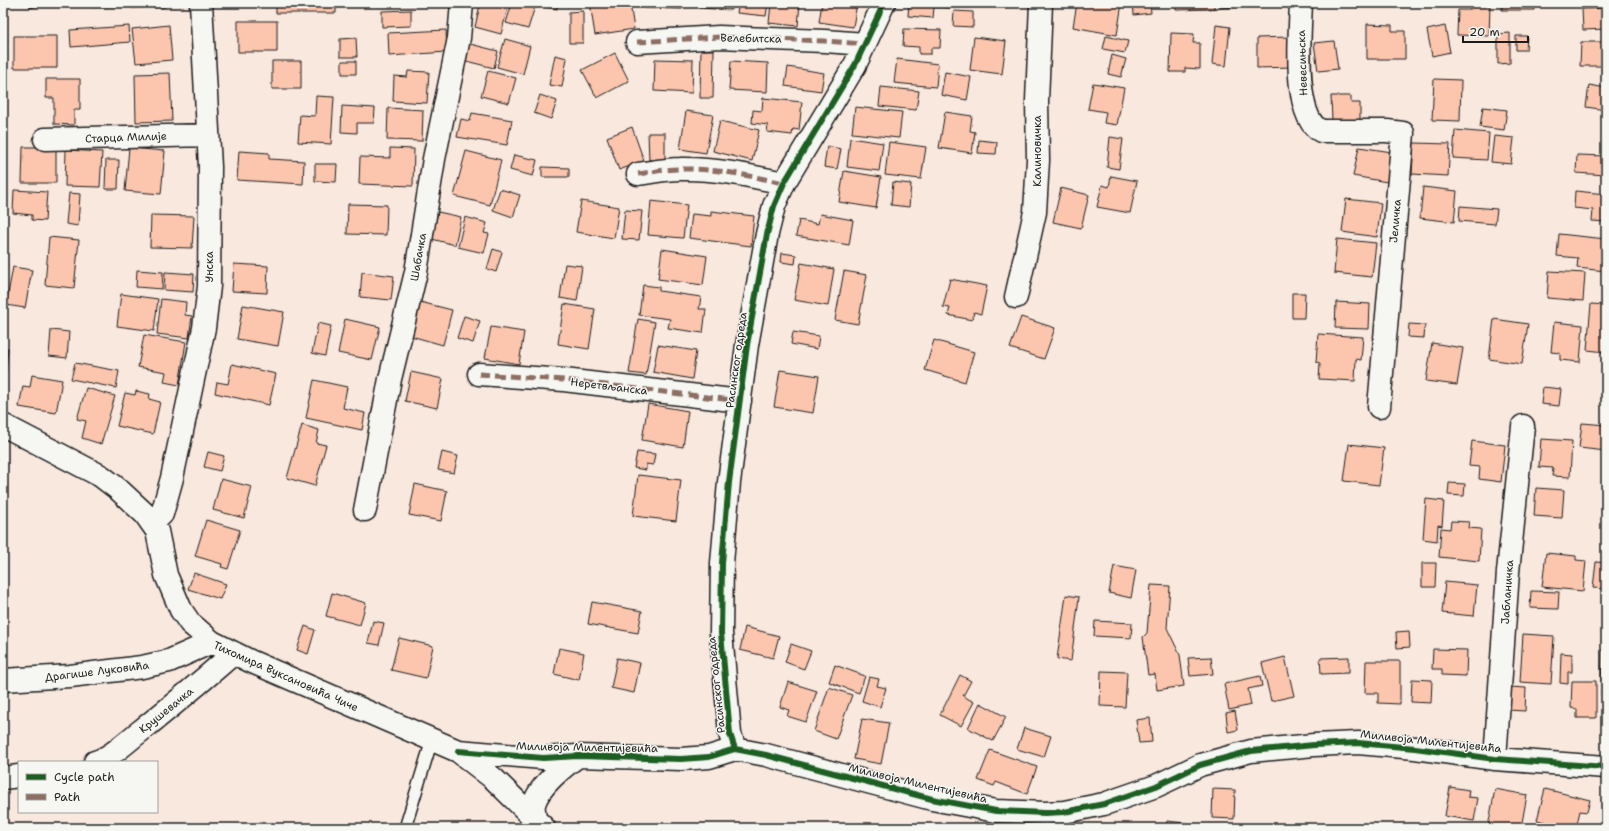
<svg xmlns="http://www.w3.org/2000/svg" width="1609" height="831" font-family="'Shantell Sans',sans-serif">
<rect width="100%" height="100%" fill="#f8e8de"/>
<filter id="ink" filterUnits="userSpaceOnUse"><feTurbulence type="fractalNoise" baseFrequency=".025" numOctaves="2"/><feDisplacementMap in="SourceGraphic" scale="8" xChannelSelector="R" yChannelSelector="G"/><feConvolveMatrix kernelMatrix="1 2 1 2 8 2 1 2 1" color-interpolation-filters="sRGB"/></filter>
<g filter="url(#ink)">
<path fill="#fcc6ae" stroke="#1c1c1c" d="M29 3H52L30 8Z
M90 3H127V6L91 7Z
M132 3H165V7L132 8Z
M276 3H336V13H276Z
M396 3H448V6L396 5Z
M485 3H494L508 7 501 34 475 27 480 5 484 6Z
M512 3H536L528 29 506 23Z
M546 3H557V9L546 7Z
M590 3H630L634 29 595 35Z
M645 3H682V9L645 8Z
M700 3H732L731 10 700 8Z
M739 3H768L766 16 737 13Z
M771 3H800L798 26 769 23Z
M822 3H857L853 27 819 22Z
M909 3H952L951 8 934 7 933 18 908 16Z
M1077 3H1122L1117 35 1073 27Z
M1133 3H1150L1151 13 1134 15Z
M1176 3H1214V9L1176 10Z
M1219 3H1259V6L1219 8Z
M1502 3H1535V10H1502Z
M1470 5 1490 6 1489 36 1457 35 1458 10H1470Z
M1606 8V29L1583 30 1582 9Z
M411 10V26L382 27V11Z
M583 11V43H569V12Z
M954 11 973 12V27L953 26Z
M3 19H6L7 43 3 44Z
M238 21H277V52H238Z
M1367 24 1392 25V31H1405V59H1367Z
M169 25 172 60 136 63 132 29Z
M1216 25 1230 27 1226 66 1212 64Z
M129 26 130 42 71 47 70 30Z
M1445 26 1450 52 1432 56 1427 30Z
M904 29 941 30 940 48H931V54H919V47L903 46Z
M446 30 447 52 389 56 388 33Z
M1171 33 1194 34 1193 43H1200V69L1185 68V72H1170Z
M1510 33V63L1498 64V34Z
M14 36H57V68H14Z
M1106 36 1128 41 1125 53 1103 49Z
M1516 36H1527L1526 50H1516Z
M974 37 1006 41 1002 74 970 70Z
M1291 37 1292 67 1257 68V38Z
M356 38 357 57H340V39Z
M505 39 530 46 523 74 497 67Z
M1334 41 1338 69 1318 71 1314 43Z
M1581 42H1606V66H1580Z
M466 43 498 51 494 68 462 60Z
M701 50H714L713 98H700Z
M615 53 629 81 597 98 582 70Z
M555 55 567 58 562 87 549 85Z
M1112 55 1126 59 1121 77 1108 74Z
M655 59 693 60 692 93 654 91Z
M897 59 938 64 936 87 894 83Z
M272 61H301V89H272Z
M342 61H356V74H342Z
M731 61 768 63 767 92 729 90Z
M788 67 824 73 821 91 785 86Z
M408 71 429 72 427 103 393 101 394 76 407 77Z
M488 71 516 78 509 103 481 96Z
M945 72 971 77 967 100 941 95Z
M170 73 172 121 136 122 135 74Z
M46 79H80V110H74V125L54 124V98H46Z
M1434 79 1461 80 1460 121 1432 120Z
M1093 83 1124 88 1117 125 1104 123 1106 112 1088 109Z
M1589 85 1606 88V110L1586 107Z
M881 87 919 91 916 110 879 106Z
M540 95 557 101 551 119 534 113Z
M316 96 334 97 331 144 298 142 300 115 315 116Z
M1331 96H1351V103H1360V120H1332Z
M763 98 802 102 799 130 793 129 792 135 767 132 768 125 752 123 753 110 762 111Z
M342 106 375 108 374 123H357V133L341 132Z
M855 107 902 112 899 138 852 133Z
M1483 107 1507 110 1504 130 1480 127Z
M388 108 423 110 422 141 387 140Z
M686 111 713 115 706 153 680 149Z
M945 112 972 116 970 131 975 132 972 153 939 148Z
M472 113 512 120 507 145 457 137 461 119 470 121Z
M720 121 759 130 752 161 713 151Z
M632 127 644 161 619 170 607 137Z
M1455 130 1489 133 1487 160 1453 158Z
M648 133H665V160H649Z
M1494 136 1514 138 1511 164 1491 162Z
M1110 137 1123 139 1119 169 1107 167Z
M850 138 883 143 879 171 847 167Z
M979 140 997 142 996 154 978 153Z
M889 142 926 147 921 179 885 175Z
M1414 143 1450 144 1448 176 1412 174Z
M827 146 841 149 837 169 824 167Z
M23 147H56V183H22Z
M1359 147 1392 152 1387 182 1353 176Z
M129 148 165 151 161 194 125 191Z
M390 148 414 149 413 186 359 184 360 157 390 158Z
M66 150 102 152 100 187 65 186Z
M239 151 269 153V159L304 161 303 184 237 180Z
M466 151 501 160 490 205 454 196Z
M1606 151V175L1576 173 1577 155 1606 156Z
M514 155 537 160 533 176 510 170Z
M106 160H119L118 189H105Z
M315 164H337L336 182 315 181Z
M542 167 569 168V177H542Z
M844 171 881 177 876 208 839 202Z
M1111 176 1137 181 1130 213 1097 207 1102 185 1109 187Z
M893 182 911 184 909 207 891 205Z
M1423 187 1457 191 1454 222 1420 218Z
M1061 188 1089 195 1081 228 1053 222Z
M500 189 520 195 513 217 493 210Z
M14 190 47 192 45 221 32 220V215L13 213Z
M1575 191 1606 194V222L1592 221 1593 210 1574 208Z
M69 193 80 194 78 226 66 224Z
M1346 199 1381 203 1377 237 1342 232Z
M581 201 619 207 614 238 576 232Z
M651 201 687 205 683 238 648 235Z
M348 204 387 205 386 235 347 234Z
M1460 206 1497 209 1495 224 1459 221Z
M625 210 642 211 639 240 622 239Z
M711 211 754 216 751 246 689 238 692 214 711 216Z
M438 212 461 217 455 245 432 239Z
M820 214 853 220 849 245 796 236 799 220 818 224Z
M151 215 194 216 192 248 150 247Z
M465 217 487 223 484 233 489 234 484 253 458 247Z
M1559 234 1606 239V271L1577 268 1578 258 1557 256Z
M49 237 79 240 74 288 45 285Z
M1337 239 1376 243 1372 277 1334 273Z
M493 249 502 252 496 272 487 269Z
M662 249 707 256 703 285 658 279Z
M782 253 796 255 795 264 781 262Z
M801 263 834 269 828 306 794 300Z
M234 264 268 266 267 293 232 291Z
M565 264 582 266 577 301 560 298Z
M13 267 32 270 25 308 6 305Z
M137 270 163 272 162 289 136 287Z
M844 271 867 275 858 324 835 320Z
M1549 271 1585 273 1583 301 1547 298Z
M165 272 194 274 193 292 164 290Z
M362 272 394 276 391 300 360 297Z
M950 279 987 286 981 314 974 312 972 320 948 315 950 308 943 307Z
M643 285 659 287V291L701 297 699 309H706L703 333 668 328 670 319 639 315Z
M1292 293H1305L1304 318H1292Z
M121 294 158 299 154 331 117 326Z
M161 299 186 302 185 315 192 316 189 338 157 334Z
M420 302 452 310 443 345 411 336Z
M1336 302 1370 304 1369 329 1335 328Z
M564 304 595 309 589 349 558 344Z
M1591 304 1606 305V352L1587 350Z
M243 305 284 312 278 346 237 339Z
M464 316 480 321 473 343 457 338Z
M1021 317 1055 328 1044 359 1010 348Z
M345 319 380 327 372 360 338 353Z
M638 319 655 322 646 375 629 373Z
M1494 319 1528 324 1522 364 1489 359Z
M1554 322 1583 325 1580 362 1560 360V353L1551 352Z
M318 323 331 326 325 356 312 353Z
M1409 324 1425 325 1424 338 1408 337Z
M491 327 524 332 519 364 485 358Z
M51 330 69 332 67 358 49 356Z
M793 332 819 336 817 349 791 344Z
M1318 334 1363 337 1361 360 1356 359 1355 381 1319 379 1320 363 1316 362Z
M144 335 186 342 179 385 164 382 166 372 138 367Z
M934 340 974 352 965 382 925 370Z
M1432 343 1463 348 1457 385 1426 381Z
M658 345 696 351 692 379 653 372Z
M3 348H8L3 401Z
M75 363 119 371 116 388 71 379Z
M232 364 276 374 269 405 215 393 217 382 228 384Z
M780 370 819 376 813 413 774 407Z
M411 372 443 379 437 408 405 401Z
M32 375 62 380 56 413 19 407 23 386 30 387Z
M314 380 347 387 343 408 365 413 362 430 306 418Z
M1543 387 1561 389 1559 406 1541 404Z
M86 388 115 396 101 444 82 438 86 421 77 419Z
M136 391 150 394 149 399 160 402 153 434 117 426 125 393 135 395Z
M648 404 688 411 683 447 642 440Z
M1582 423 1606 425V451L1579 448Z
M302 425 319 430 316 443 326 445 315 486 287 478Z
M1541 439 1572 441 1570 477 1552 476 1553 468 1539 467Z
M1472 441 1505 445 1501 482 1479 479 1480 467 1469 466Z
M1349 444 1384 448 1379 485 1344 481Z
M208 452 224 456 220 471 204 467Z
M442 452 458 456 454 473 438 470Z
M637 452 655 454 653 465 646 464V470L634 468Z
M638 475 681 480 676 521 633 516Z
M221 479 252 487 244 518 213 510Z
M1449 483 1465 484 1464 496 1448 495Z
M415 484 447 491 441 521 409 515Z
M1536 488 1564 490 1562 518 1534 516Z
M1426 499 1444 501 1442 526 1438 525 1437 541 1423 539Z
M206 520 240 530 228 569 221 567 222 564 195 556Z
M1451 521 1469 522 1468 528 1481 529 1479 561 1439 557 1441 528 1450 529Z
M1546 553 1576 556V560L1586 561 1583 591 1542 587Z
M1596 562 1606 563V589L1593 588Z
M1422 563H1436L1435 587H1422Z
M1114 566 1136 570 1131 598 1109 593Z
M194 573 226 584 220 599 188 589Z
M1445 582 1477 585 1474 616 1442 613Z
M1151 585 1170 586 1167 628 1180 655 1184 686 1157 690 1155 674 1148 675 1143 637 1147 633Z
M1531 591 1559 592 1558 609 1530 608Z
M332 593 366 603 360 625 326 616Z
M1066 595 1079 597 1071 661 1057 659Z
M592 602 642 611 638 633 588 624Z
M373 621 384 623 379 645 368 643Z
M1095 621 1132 623 1131 638 1094 636Z
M305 626 315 630 308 654 297 650Z
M745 627 779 636 773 658 740 650Z
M1409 631 1410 647 1397 648 1396 632Z
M1523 634 1554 636 1551 684 1520 682Z
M399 638 433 646 426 678 391 670Z
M791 644 811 651 804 669 785 662Z
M559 648 584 653 579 680 554 674Z
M1433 649 1467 650 1466 676 1442 675V669H1432Z
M1602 650H1606V695H1601Z
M1561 653 1572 654V672H1568V684L1560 683Z
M1211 657 1213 674 1190 676 1188 658Z
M1285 657 1294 696 1271 701 1262 663Z
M1349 657V673L1321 674 1320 658Z
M617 658 640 663 634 693 611 688Z
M1366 661H1400V704L1378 703V693H1365Z
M835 665 865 676 859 693 829 682Z
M1101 671 1127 672 1125 707 1100 706Z
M960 675 971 681 963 696 974 702 961 726 940 715Z
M1260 676 1262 686 1248 689 1251 705 1229 710 1224 684Z
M869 677 879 679 877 686 886 688 880 707 862 701Z
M1412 679 1432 680 1431 703 1411 702Z
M1572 681H1596V718H1577V709L1571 708Z
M788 682 817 691 806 722 787 716 789 710 780 707Z
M829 687 852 695 836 739 814 731Z
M1510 687 1526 688 1525 711 1508 710Z
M980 703 1006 717 993 741 968 728Z
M1235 711 1238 730 1228 732 1226 713Z
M1150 718 1152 742 1139 743 1136 720Z
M862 719 889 723 881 764 854 759Z
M1024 728 1051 736 1044 757 1017 749Z
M990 750 1037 767 1027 794 996 782 994 786 978 780Z
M1450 787 1469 790 1468 797 1478 798 1474 821 1445 816Z
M1213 789 1235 790 1234 819 1212 818Z
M1495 789 1527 795 1521 828 1488 827Z
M1545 789 1590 800 1587 812 1580 811 1576 828H1569L1537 820Z
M1167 821 1193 824V828H1166Z
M1526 825 1542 828H1526Z"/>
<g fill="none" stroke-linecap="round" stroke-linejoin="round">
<defs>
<path id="lane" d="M405 828 432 740"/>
<path id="street" d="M1301 3C1300 32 1292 117 1321 131H1387L1403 133 1379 407
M637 42 719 37 825 41 865 44
M45 139 208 135
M638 174C652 172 666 169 680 169 715 168 750 176 784 183
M1016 297 1035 212 1038 160 1037 101 1041 3
M479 374 564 380 740 401
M3 425 101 476 118 489 145 514 157 531 166 575 181 610 190 623 212 642 250 661 458 751 494 779 544 828
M365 510 390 379 416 272 434 159 459 38 462 3
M153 523 162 514 172 478 204 328 209 286 210 167 201 3
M3 680 70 676 142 667 169 661 212 642
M735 749 730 734 721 633 722 563 729 482 747 345 767 234 774 206 784 183 855 65 884 3
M458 751 543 758 578 756 681 759 709 757 735 749 766 755 932 799 996 811 1045 813 1064 812 1104 804 1156 786 1200 765 1251 751 1314 745 1358 743 1415 748 1495 759 1606 767
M1495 759 1508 572 1523 426
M95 762C111 757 124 744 138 733 171 707 203 680 234 653
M3 778 19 776
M535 819C535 815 533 808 534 804 539 786 564 766 578 756"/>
</defs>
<use href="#lane" stroke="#1c1c1c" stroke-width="14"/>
<use href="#street" stroke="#1c1c1c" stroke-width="25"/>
<use href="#lane" stroke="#f6f6f2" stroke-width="11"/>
<use href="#street" stroke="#f6f6f2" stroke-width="22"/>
<path stroke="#8d6e63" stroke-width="5" stroke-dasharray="10 5" stroke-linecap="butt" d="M637 42 719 37 825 41 865 44
M638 174C652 172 666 169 680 169 715 168 750 176 784 183
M479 374 564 380 740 401"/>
<defs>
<path id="cycleway" d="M735 749 730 734 721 633 722 563 729 482 747 345 767 234 774 206 784 183 855 65 884 3
M458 751 543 758 578 756 681 759 709 757 735 749 766 755 932 799 996 811 1045 813 1064 812 1104 804 1156 786 1200 765 1251 751 1314 745 1358 743 1415 748 1495 759 1606 767"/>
</defs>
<use href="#cycleway" stroke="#f6f6f2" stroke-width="8"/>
<use href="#cycleway" stroke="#1b5e20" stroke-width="6"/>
</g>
</g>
<g text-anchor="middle" stroke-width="3" stroke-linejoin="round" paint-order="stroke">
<g font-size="11" fill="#1c1c1c" stroke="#f6f6f2">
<text transform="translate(751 38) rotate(1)" y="4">Велебитска</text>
<text transform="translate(1302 63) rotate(-92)" y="4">Невесињска</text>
<text transform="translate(126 137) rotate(-2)" y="4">Старца Милије</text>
<text transform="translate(1037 151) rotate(-90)" y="4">Калиновичка</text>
<text transform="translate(1395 221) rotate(-85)" y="4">Јеличка</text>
<text transform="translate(418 257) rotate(-80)" y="4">Шабачка</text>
<text transform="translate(209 267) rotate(-90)" y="4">Унска</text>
<text transform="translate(736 360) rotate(-82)" y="4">Расинског одреда</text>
<text transform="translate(609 386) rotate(7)" y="4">Неретвљанска</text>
<text transform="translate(1507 592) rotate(-86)" y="4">Јабланичка</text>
<text transform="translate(97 671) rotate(-7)" y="4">Драгише Луковића</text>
<text transform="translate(286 676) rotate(24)" y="4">Тихомира Вуксановића Чиче</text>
<text transform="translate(716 685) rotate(-96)" y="4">Расинског одреда</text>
<text transform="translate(166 710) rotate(-39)" y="4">Крушевачка</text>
<text transform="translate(1431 741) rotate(6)" y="4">Миливоја Милентијевића</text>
<text transform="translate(587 747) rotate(1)" y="4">Миливоја Милентијевића</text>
<text transform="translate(918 783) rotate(13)" y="4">Миливоја Милентијевића</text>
</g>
</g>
<rect width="1609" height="831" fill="none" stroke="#f6f6f2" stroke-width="16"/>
<rect x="8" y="8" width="1593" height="815" fill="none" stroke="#1c1c1c" stroke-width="1.5" filter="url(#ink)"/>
<rect x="18" y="761" width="140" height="52" fill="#f6f6f2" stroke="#9f9f9c"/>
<rect x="26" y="774" width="20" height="6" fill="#1b5e20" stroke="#9f9f9c"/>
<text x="54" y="781" font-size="12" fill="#1c1c1c">Cycle path</text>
<rect x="26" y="794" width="20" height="6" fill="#8d6e63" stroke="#9f9f9c"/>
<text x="54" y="801" font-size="12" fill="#1c1c1c">Path</text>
<path d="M1463 36v6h65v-6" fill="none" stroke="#1c1c1c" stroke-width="2"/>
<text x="1469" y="36" font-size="12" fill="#1c1c1c" stroke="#f6f6f2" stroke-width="3" paint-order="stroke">20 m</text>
</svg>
